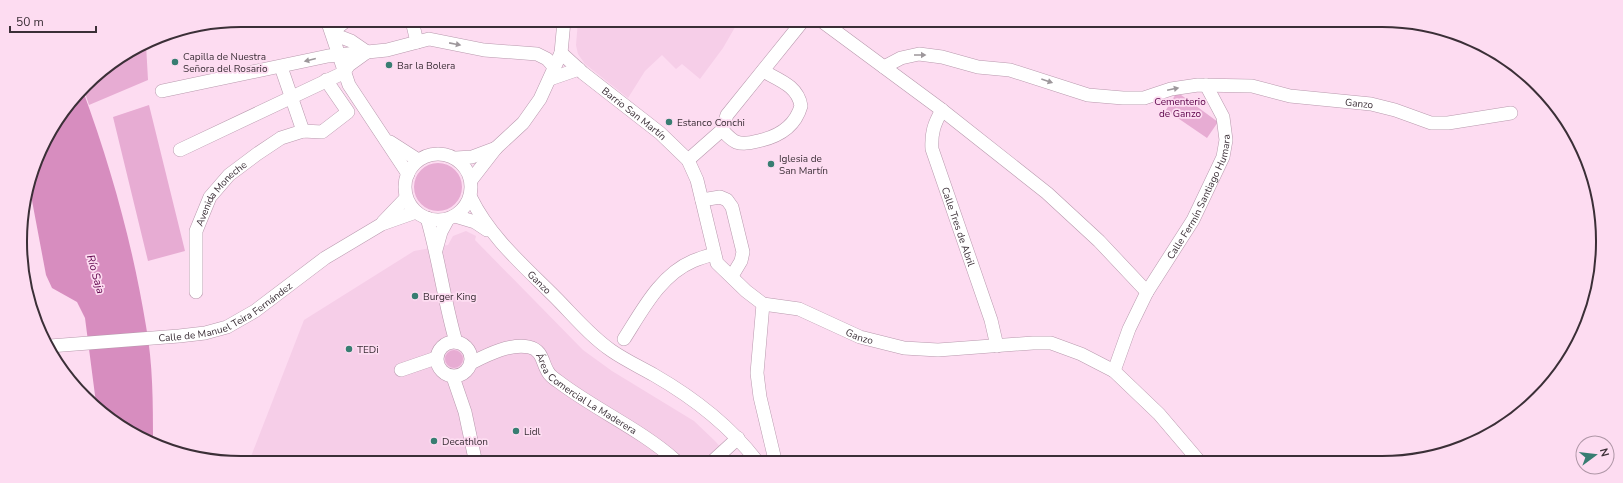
<svg xmlns="http://www.w3.org/2000/svg" width="1623" height="483" font-family="'Nunito Sans',sans-serif">
<rect width="100%" height="100%" fill="#fddcf1"/>
<path fill="#f6cee8" d="M578 21 738 22 723 48 700 79 682 64 676 69 662 55 645 71 628 98 585 64 578 54 576 45Z
M466 231 476 236 475 240 583 350 612 371 694 421 715 441 732 460 250 459 304 320 414 251 448 245 453 236Z"/>
<path fill="#e7acd3" d="M146 44 148 80 89 105 84 90 95 75Z
M1177 92 1218 122 1207 138 1166 110Z
M149 105 185 251 148 261 113 117Z
M414 187a24 24 0 1 1 48 0a24 24 0 1 1-48 0Z
M445 359a9 9 0 1 1 18 0a9 9 0 1 1-18 0Z"/>
<path fill="#d78dbf" d="M83 91C111 167 133 246 146 326 153 364 153 403 153 442L131 433 96 403 85 318 77 302 52 288 46 275 30 190 43 143Z"/>
<g fill="none" stroke-linecap="round" stroke-linejoin="round">
<defs>
<g id="minor">
<path d="M327 20 349 85 408 174"/>
<path d="M412 21 417 42"/>
<path d="M823 22 942 110 1047 193 1099 241 1147 292"/>
<path d="M332 32 347 20"/>
<path d="M333 34 351 41 367 52"/>
<path id="s1" d="M561 53 583 73 660 133 688 160 697 180 717 263 746 291 763 304 799 309 860 337 904 348 938 350 1033 343H1051L1081 354 1114 371 1159 414 1199 461"/>
<path d="M281 67 303 131"/>
<path id="s2" d="M884 67 901 58 919 54 942 57 978 67 1010 70 1088 95 1123 98H1144L1171 89 1198 85 1252 86 1290 96 1371 104 1395 110 1431 123H1448L1511 113"/>
<path d="M550 79 579 69"/>
<path d="M162 91 328 56 387 50 429 39 484 50 537 54 547 59 554 67"/>
<path id="s3" d="M942 110C934 124 931 133 932 149L991 320 997 346"/>
<path d="M722 130C726 134 730 139 736 142 742 144 751 143 758 141 777 137 795 127 801 106 798 86 779 80 763 71"/>
<path d="M390 142 418 160"/>
<path d="M180 150 343 73 349 65 367 52"/>
<circle cx="438" cy="187" r="33"/>
<path d="M456 158 472 157 496 148"/>
<path d="M688 160 722 130 727 115 802 22"/>
<path d="M472 179 496 148 523 123 540 99 561 53 564 21"/>
<path id="s4" d="M471 198C490 237 524 266 555 297 573 315 590 336 612 351 625 360 640 367 654 375 694 398 728 424 756 460"/>
<path d="M702 200 720 197 727 200 732 207 743 252 741 261 732 276"/>
<path d="M455 216 475 222 487 230"/>
<path d="M427 218C439 259 444 301 456 342"/>
<path d="M383 222 406 198"/>
<path d="M436 250 441 232 448 219"/>
<path id="s5" d="M196 292V231L210 197 229 175 257 154 281 138 303 131 322 132 348 112 326 80"/>
<path d="M763 304 757 373 760 397 775 460"/>
<path d="M624 339C642 311 660 275 693 261 700 258 707 256 714 254"/>
<circle cx="454" cy="359" r="17"/>
<path id="s6" d="M50 346 179 336 205 333 227 327 255 311 325 258 382 224 416 212"/>
<path id="s7" d="M471 363C487 355 510 343 529 347 543 350 542 363 548 372 550 376 556 380 559 382 596 410 640 429 675 460"/>
<path d="M401 370 436 358"/>
<path id="s8" d="M1114 371 1129 329 1147 292 1193 220 1223 157 1226 140 1223 117 1206 85"/>
<path d="M453 377 465 412 475 459"/>
<path d="M714 460 738 438"/>
</g>
</defs>
<use href="#minor" stroke="#b899ad" stroke-width="14"/>
<use href="#minor" stroke="#fff" stroke-width="13"/>
</g>
<defs><path id="oneway-solid" d="M-6-.8H1V-3.2L6.5 0L1 3.2V.8H-6Z"/></defs>
<g fill="#9d979b">
<use href="#oneway-solid" transform="translate(455 44) rotate(11)"/>
<use href="#oneway-solid" transform="translate(920 55)"/>
<use href="#oneway-solid" transform="translate(310 60) rotate(166)"/>
<use href="#oneway-solid" transform="translate(1047 81) rotate(19)"/>
<use href="#oneway-solid" transform="translate(1173 89) rotate(-12)"/>
</g>
<g fill="#387d72" stroke="#fddcf1" stroke-width="1.5">
<circle cx="175" cy="62" r="4"/>
<circle cx="389" cy="65" r="4"/>
<circle cx="669" cy="122" r="4"/>
<circle cx="771" cy="164" r="4"/>
<circle cx="415" cy="296" r="4"/>
<circle cx="349" cy="349" r="4"/>
<circle cx="516" cy="431" r="4"/>
<circle cx="434" cy="441" r="4"/>
</g>
<g text-anchor="middle" stroke-width="3.5" stroke-linejoin="round" paint-order="stroke">
<g font-size="10" fill="#3b2f37" stroke="#fddcf1" text-anchor="start">
<text x="183" y="60">Capilla de Nuestra<tspan x="183" dy="12">Señora del Rosario</tspan></text>
<text x="397" y="69">Bar la Bolera</text>
<text x="677" y="126">Estanco Conchi</text>
<text x="779" y="162">Iglesia de<tspan x="779" dy="12">San Martín</tspan></text>
<text x="423" y="300">Burger King</text>
<text x="357" y="353">TEDi</text>
<text x="524" y="435">Lidl</text>
<text x="442" y="445">Decathlon</text>
</g>
<g font-size="10" fill="#5a0048" stroke="#fddcf1">
<text x="1180" y="105">Cementerio<tspan x="1180" dy="12">de Ganzo</tspan></text>
</g>
<g font-size="10" fill="#3b2f37" stroke="#fddcf1">
<text dy="4" stroke="none"><textPath href="#s2" startOffset="487">Ganzo</textPath></text>
<text dy="4" stroke="none"><textPath href="#s1" startOffset="95">Barrio San Martín</textPath></text>
<text dy="4" stroke="none"><textPath href="#s5" startOffset="107">Avenida Moneche</textPath></text>
<text dy="4" stroke="none"><textPath href="#s8" startOffset="195">Calle Fermín Santiago Humara</textPath></text>
<text dy="4" stroke="none"><textPath href="#s3" startOffset="123">Calle Tres de Abril</textPath></text>
<text dy="4" stroke="none"><textPath href="#s4" startOffset="109">Ganzo</textPath></text>
<text dy="4" stroke="none"><textPath href="#s6" startOffset="182">Calle de Manuel Teira Fernández</textPath></text>
<text dy="4" stroke="none"><textPath href="#s1" startOffset="438">Ganzo</textPath></text>
<text dy="4" stroke="none"><textPath href="#s7" startOffset="137">Área Comercial La Maderera</textPath></text>
</g>
<g font-size="11" font-style="italic" fill="#5c0149" stroke="#fddcf1">
<text transform="translate(96 274) rotate(74)" y="4">Río Saja</text>
</g>
</g>
<path d="M0 0H1623V483H0ZM241 27H1382A214 214 0 0 1 1596 241V242A214 214 0 0 1 1382 456H241A214 214 0 0 1 27 242V241A214 214 0 0 1 241 27Z" fill="#fddcf1" fill-rule="evenodd"/>
<path fill="none" stroke="#3b2f37" stroke-width="2" d="M241 27H1382A214 214 0 0 1 1596 241V242A214 214 0 0 1 1382 456H241A214 214 0 0 1 27 242V241A214 214 0 0 1 241 27Z"/>
<g transform="translate(1595 455) rotate(75)"><circle r="19" fill="#fddcf1" stroke="#af97a7"/>
<path d="M0-3L7 15L0 10L-7 15Z" fill="#387d72"/>
<text y="-6" font-size="11" font-weight="bold" text-anchor="middle" fill="#3b2f37">N</text>
</g>
<path d="M10 26v6h86v-6" fill="none" stroke="#3b2f37" stroke-width="2"/>
<text x="16" y="26" font-size="12" fill="#3b2f37" stroke="#fddcf1" stroke-width="3" paint-order="stroke">50 m</text>
</svg>
